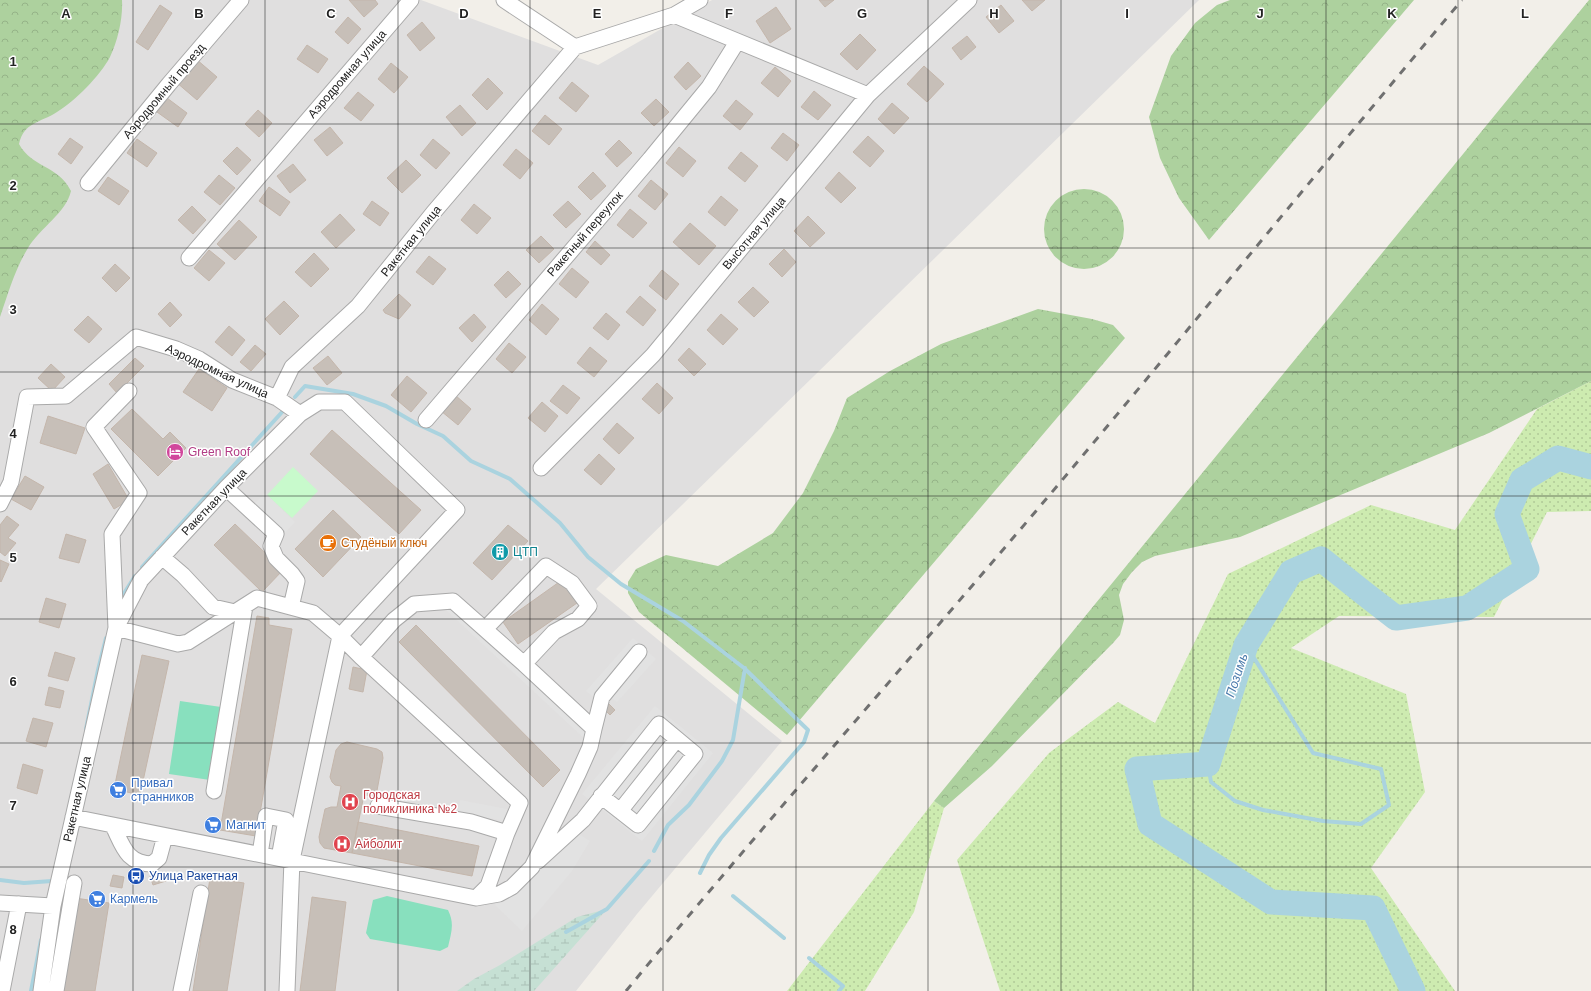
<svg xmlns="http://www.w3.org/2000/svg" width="1591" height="991" font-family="Helvetica,sans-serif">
<defs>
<pattern id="grass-dots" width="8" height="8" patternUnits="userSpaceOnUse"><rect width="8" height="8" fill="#cdebb0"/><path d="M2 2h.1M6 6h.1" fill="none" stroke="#b0c997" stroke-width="1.8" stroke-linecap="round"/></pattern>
<pattern id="forest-crowns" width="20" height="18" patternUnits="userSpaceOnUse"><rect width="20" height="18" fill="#add19e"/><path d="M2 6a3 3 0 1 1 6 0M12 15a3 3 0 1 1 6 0" fill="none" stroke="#95b388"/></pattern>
<pattern id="wetland-marsh" width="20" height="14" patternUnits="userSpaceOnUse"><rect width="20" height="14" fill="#c6e0d4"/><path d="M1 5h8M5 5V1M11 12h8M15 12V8" fill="none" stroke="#aac0b6"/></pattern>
</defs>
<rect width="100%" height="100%" fill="#f2efe9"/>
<path fill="#e0dfdf" d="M0 0H421L598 65 712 0H1199L596 589 782 741 637 914 576 991H0Z"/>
<path fill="url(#grass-dots)" d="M1591 381V511L1547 512 1494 617 1339 616 1291 648 1406 694 1425 792 1371 868 1455 991H1000L957 860 1049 753 1118 702 1155 723 1228 574 1371 505 1455 530 1537 409Z
M934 801 944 808 914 912 865 991H787Z"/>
<path fill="url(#forest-crowns)" d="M0 0H122C123 18 118 40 110 57 100 76 75 101 57 112 40 123 24 122 19 144 32 168 58 165 71 191 66 213 40 228 28 248 15 269 8 294 0 317Z
M1230 0H1414L1209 240 1179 198 1160 158 1149 117 1171 56 1195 23 1217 5Z
M1589 0H1591V381L1489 433 1240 537 1155 556 1142 562 1132 572 1123 584 1119 595 1124 620 1120 635 1113 643 992 766 944 808 934 801Z
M1044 229a40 40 0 1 1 80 0a40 40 0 1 1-80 0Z
M1038 309 1092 319 1113 325 1125 338 787 735 639 612 628 593V582L636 569 666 555 718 566 773 533 803 493 834 431 847 398 890 371 941 344Z"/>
<path fill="url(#wetland-marsh)" d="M607 909 534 991H457L474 979 500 965 577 917Z"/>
<path fill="#c8facc" d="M293 467 318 491 292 518 267 495Z"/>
<path fill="#88e0be" d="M180 701 221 707 210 780 169 774Z
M387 896 448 910C455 924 451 933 448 947L440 951 370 939 366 933 373 900Z"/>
<path fill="#e2e2e2" d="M265 493 295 522 281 537 251 507Z
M457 607 591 729 587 741 445 609Z
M633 638 656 659 617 702 609 696 602 704 586 691Z
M655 706 713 753 642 841 582 794Z
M460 800 507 809 505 821 458 812Z
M577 833 590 841 572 871 522 931 495 905Z"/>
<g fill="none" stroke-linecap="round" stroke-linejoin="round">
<path stroke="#aad3df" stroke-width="4" d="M295 397 305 386 353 394 386 406 417 424 443 436 471 461 510 479 560 523 588 557 621 584 683 621 744 668 808 730 804 742 721 838 709 855 700 873
M142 567 283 411
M123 595 135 576
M86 729 98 670 106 638
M1208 764 1211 782 1235 801 1263 810 1323 821 1361 824 1389 805 1381 769 1313 753 1246 645
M654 851 668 825 689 805 722 761 733 740 745 668
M0 880 24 883 52 881
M733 896 784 938
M566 932 607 909 649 861
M809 958 843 986 839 991
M31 991 41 940"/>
<path stroke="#aad3df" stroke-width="25" d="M1413 991 1373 908 1271 902 1150 824 1137 769 1208 764 1246 645 1291 572 1321 559 1365 594 1396 618 1467 608 1527 569 1507 514 1522 480 1558 458 1591 467"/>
</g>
<path fill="#c7bfb8" stroke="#c4b6ab" d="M349 0H375L378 4 364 17Z
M819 0H834L825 7Z
M1022 0H1045L1032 11Z
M160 5 172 13 148 50 136 42Z
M1001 5 1014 21 999 33 986 17Z
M776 7 791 29 770 43 756 21Z
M348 17 361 29 348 44 335 32Z
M422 22 435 38 420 51 407 35Z
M860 34 876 50 857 70 840 54Z
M967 36 976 47 961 60 952 48Z
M307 45 328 59 318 73 297 59Z
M196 59 217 77 197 100 176 82Z
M688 62 701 76 686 90 674 77Z
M391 63 408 77 394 93 378 79Z
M924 66 944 84 927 102 907 84Z
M775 67 791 81 778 97 761 83Z
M488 78 503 93 487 110 472 95Z
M572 82 589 96 576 112 559 98Z
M814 91 831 105 818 120 801 107Z
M358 92 374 105 361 121 344 108Z
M167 98 187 113 178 127 157 112Z
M656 99 669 112 654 126 641 113Z
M736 100 753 114 740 130 723 116Z
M892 103 909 118 894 134 878 119Z
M460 105 476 123 462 136 446 117Z
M258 110 272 123 259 137 245 124Z
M545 115 562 129 549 145 532 131Z
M330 127 343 143 327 156 314 140Z
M783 133 799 145 787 161 771 148Z
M868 136 884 151 870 167 853 152Z
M70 138 83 147 71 164 58 154Z
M137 139 157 153 147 167 127 153Z
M433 139 450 153 436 169 420 155Z
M619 140 632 153 617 167 605 154Z
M237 147 251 160 237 175 223 161Z
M679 147 696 161 683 177 666 163Z
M516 149 533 163 520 179 503 165Z
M741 152 758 166 745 182 728 168Z
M406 160 421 175 402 193 387 178Z
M293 164 306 180 290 193 277 176Z
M593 172 606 186 591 200 578 187Z
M839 172 856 188 841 203 825 188Z
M219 175 235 188 220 205 204 192Z
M108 177 129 191 119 205 98 191Z
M651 180 668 194 655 210 638 196Z
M269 187 290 202 280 216 259 201Z
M721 196 738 210 725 226 708 212Z
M372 201 389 213 380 226 363 214Z
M568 201 581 214 566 228 553 215Z
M474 204 491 218 477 234 461 220Z
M192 206 206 220 193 234 178 220Z
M630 209 647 223 633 238 617 225Z
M340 214 355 230 336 248 321 232Z
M808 216 825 233 810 247 794 231Z
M239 220 257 237 235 260 217 244Z
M690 223 716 246 699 265 673 242Z
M541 236 554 249 539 263 526 250Z
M595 241 610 255 601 265 586 252Z
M784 249 796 262 782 277 769 264Z
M209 250 225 263 209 281 194 268Z
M314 253 329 269 311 287 295 272Z
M429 256 446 269 433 285 416 272Z
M115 264 130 278 116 292 102 278Z
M572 268 589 282 576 298 559 284Z
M662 270 679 284 666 300 649 286Z
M508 271 521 284 506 298 494 285Z
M753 287 769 302 754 317 738 302Z
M399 294 411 305 399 319 385 313 383 310Z
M640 296 656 310 643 326 626 312Z
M284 301 299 316 280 335 265 319Z
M170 302 182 315 170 327 158 314Z
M542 304 559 319 546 335 529 320Z
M606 313 620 325 608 340 593 328Z
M474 314 486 327 472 342 459 328Z
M721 314 738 329 723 345 707 330Z
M88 316 102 329 89 343 74 330Z
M229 326 245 340 232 356 215 342Z
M509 343 526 357 512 373 496 359Z
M255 345 266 354 251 371 240 362Z
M590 347 607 361 594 377 577 363Z
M689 348 706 364 694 376 678 360Z
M328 356 342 373 327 385 313 368Z
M135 358 144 366 117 393 109 384Z
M51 364 65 377 52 391 38 378Z
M199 369 227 388 212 411 183 392Z
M407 376 427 393 411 412 391 395Z
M657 383 673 398 659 414 642 399Z
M563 385 580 398 567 414 550 401Z
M455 395 471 409 458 425 441 411Z
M542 402 558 416 545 432 528 418Z
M132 409 163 439 170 432 186 448 158 476 111 429Z
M48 416 85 428 76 454 40 443Z
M617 423 634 438 619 454 603 439Z
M332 430 421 510 399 534 310 454Z
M599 454 615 469 601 485 584 470Z
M108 464 129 500 114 509 93 474Z
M25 476 44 487 31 510 11 499Z
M333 510 361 537 323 577 295 549Z
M7 516 19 525 8 538 16 543 5 556 0 552V525Z
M235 524 283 570 262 592 214 545Z
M508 525 528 541 492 580 473 563Z
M66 534 86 540 79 563 59 558Z
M0 560 9 564 1 582 0 581Z
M562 580 577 603 518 644 503 622Z
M46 598 66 604 59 628 39 622Z
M257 616 269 618V625L292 629 256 836 220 830Z
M416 625 560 770 543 787 399 642Z
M55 652 75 658 68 681 48 676Z
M142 655 169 661 140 795 114 789Z
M353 667 367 670 363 692 349 689Z
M49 687 64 691 60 708 45 705Z
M609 704 615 710 610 715 604 709Z
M33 718 53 723 46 747 26 741Z
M347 742 377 749 382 752 383 758 376 796 364 795 352 853 324 848 320 843 319 837 325 809 331 807H337L341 786 335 785 332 782 330 777 336 750 341 744Z
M23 764 43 770 37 794 17 788Z
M358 822 479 846 472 876 352 853Z
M163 872 166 881 153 885 150 876Z
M113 875 124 877 122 888 110 886Z
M210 878 244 883 227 991H193Z
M312 897 346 902 335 991H300Z
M75 898 109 903 95 991H61Z"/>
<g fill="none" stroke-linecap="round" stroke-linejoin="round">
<defs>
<path id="minor" d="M504 0 575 47
M674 15 868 95
M88 183 169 84 241 0
M189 258 411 0
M129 391 94 427 139 493 112 534 116 628 178 644 188 642 257 598 313 613 340 636 361 657 520 803 507 833 488 886 476 898
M300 414 277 398 292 367 358 306 433 213 575 47 674 15 700 0
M426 420 650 159 709 87 737 42
M541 468 653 355 868 95 969 0
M226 488 276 534 271 546 276 558 292 574 297 581 291 607
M0 504 11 482 27 397 66 396 136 337 176 349 199 359 232 380 277 398
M162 557 183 575 213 607 235 612
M485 629 546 566 572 583 589 606 578 619 554 632 524 664
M594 729 602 697 639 652
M214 791 245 606
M378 806 471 822 507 833
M620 811 677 739
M73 817 476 898 499 894 512 887 532 867 578 774 590 747 594 729 524 664 453 601 414 604 394 620 361 657
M113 826C123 846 126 863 152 864L159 858 165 836
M260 854 266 816 286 820 279 858
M538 861 583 820 659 724 695 754 638 825 601 796
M0 903 53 906
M2 991 19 904
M41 991 53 906 116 628 141 580 226 488 300 414 319 402H345L457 510 340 636 292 860 287 991
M56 991 74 883
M181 991 201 893"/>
</defs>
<use href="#minor" stroke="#a9a9a9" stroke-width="17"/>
<use href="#minor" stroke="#fff" stroke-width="15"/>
<path stroke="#707070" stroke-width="3" stroke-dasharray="8 8" stroke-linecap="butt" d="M626 991C772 814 926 642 1074 466 1204 311 1332 154 1462 0"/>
</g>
<path fill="none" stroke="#222" stroke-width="1" stroke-opacity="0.55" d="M133 0V991M265 0V991M398 0V991M530 0V991M663 0V991M796 0V991M928 0V991M1061 0V991M1193 0V991M1326 0V991M1458 0V991M0 124H1591M0 248H1591M0 372H1591M0 496H1591M0 619H1591M0 743H1591M0 867H1591"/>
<defs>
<symbol id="hotel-disc" viewBox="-11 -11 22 22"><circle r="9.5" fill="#d1479c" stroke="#fff"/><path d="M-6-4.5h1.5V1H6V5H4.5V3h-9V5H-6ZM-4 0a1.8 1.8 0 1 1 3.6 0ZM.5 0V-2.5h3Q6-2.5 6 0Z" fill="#fff"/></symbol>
<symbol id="cafe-disc" viewBox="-11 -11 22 22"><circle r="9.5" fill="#e8710a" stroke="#fff"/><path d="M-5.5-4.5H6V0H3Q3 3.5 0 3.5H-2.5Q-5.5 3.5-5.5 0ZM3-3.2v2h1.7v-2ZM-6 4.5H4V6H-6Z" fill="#fff"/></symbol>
<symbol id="building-disc" viewBox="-11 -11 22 22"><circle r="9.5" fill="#0f9aa8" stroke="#fff"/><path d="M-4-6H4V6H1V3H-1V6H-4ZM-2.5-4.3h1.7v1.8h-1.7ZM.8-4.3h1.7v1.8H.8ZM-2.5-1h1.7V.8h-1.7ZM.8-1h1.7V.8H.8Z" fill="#fff"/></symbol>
<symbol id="supermarket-disc" viewBox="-11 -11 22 22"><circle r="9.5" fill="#3f7fe0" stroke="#fff"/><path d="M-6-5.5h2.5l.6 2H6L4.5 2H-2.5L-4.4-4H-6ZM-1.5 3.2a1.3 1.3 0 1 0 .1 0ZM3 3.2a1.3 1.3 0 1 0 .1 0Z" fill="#fff"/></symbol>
<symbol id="hospital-disc" viewBox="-11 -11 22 22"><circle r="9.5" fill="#e0444e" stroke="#fff"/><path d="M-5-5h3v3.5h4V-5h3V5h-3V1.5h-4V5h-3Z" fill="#fff"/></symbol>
<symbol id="bus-disc" viewBox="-11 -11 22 22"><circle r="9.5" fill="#1a4fb4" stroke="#fff"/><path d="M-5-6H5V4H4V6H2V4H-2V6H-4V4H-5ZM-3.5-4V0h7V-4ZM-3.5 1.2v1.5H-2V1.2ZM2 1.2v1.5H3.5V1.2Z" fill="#fff"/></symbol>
</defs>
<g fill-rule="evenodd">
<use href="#hotel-disc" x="165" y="442" width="20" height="20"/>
<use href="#cafe-disc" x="318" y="533" width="20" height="20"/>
<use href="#building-disc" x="490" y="542" width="20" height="20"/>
<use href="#supermarket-disc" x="108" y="780" width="20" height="20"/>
<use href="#hospital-disc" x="340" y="792" width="20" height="20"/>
<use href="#supermarket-disc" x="203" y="815" width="20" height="20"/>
<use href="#hospital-disc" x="332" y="834" width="20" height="20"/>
<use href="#bus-disc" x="126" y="866" width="20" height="20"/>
<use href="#supermarket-disc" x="87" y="889" width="20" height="20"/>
</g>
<g text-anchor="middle" stroke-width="3" stroke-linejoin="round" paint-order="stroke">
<g font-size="12" fill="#222" stroke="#fff">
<text transform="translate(347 74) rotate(-49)" y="4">Аэродромная улица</text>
<text transform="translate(164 91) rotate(-50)" y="4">Аэродромный проезд</text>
<text transform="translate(754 233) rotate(-50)" y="4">Высотная улица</text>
<text transform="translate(585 234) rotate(-49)" y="4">Ракетный переулок</text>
<text transform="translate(411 241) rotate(-51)" y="4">Ракетная улица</text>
<text transform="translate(217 371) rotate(25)" y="4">Аэродромная улица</text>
<text transform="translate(214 502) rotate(-46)" y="4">Ракетная улица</text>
<text transform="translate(77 799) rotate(-77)" y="4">Ракетная улица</text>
</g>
<g font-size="12" fill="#b23c85" stroke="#fff" text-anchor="start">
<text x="188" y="456">Green Roof</text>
</g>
<g font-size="12" fill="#c56008" stroke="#fff" text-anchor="start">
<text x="341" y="547">Студёный ключ</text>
</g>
<g font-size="12" fill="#0d838f" stroke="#fff" text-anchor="start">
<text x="513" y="556">ЦТП</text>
</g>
<g font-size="12" fill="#366cbe" stroke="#fff" text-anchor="start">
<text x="131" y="787">Привал<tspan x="131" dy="14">странников</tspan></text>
<text x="226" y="829">Магнит</text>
<text x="110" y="903">Кармель</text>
</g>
<g font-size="12" fill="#be3a42" stroke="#fff" text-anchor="start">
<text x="363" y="799">Городская<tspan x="363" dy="14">поликлиника №2</tspan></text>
<text x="355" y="848">Айболит</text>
</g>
<g font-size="12" fill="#164399" stroke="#fff" text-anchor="start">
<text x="149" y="880">Улица Ракетная</text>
</g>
<g font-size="13" font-style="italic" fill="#4a7aab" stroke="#fff">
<text transform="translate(1236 675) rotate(-72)" y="5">Позимь</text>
</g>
</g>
<g font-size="13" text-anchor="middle" font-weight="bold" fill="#222" stroke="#fff" stroke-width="3" stroke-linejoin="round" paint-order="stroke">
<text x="66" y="18">A</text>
<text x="199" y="18">B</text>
<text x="331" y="18">C</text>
<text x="464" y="18">D</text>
<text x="597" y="18">E</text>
<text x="729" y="18">F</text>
<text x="862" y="18">G</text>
<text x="994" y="18">H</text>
<text x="1127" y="18">I</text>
<text x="1260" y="18">J</text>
<text x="1392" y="18">K</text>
<text x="1525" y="18">L</text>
<text x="13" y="66">1</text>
<text x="13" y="190">2</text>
<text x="13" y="314">3</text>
<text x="13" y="438">4</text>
<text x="13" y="562">5</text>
<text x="13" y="686">6</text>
<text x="13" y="810">7</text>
<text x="13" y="934">8</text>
</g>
</svg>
